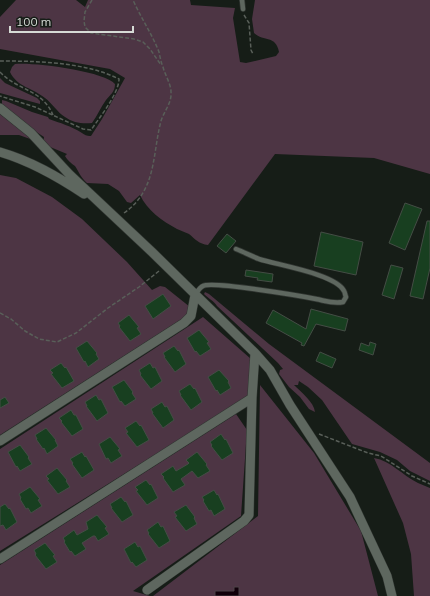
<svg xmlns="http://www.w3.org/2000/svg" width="430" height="596" font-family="Mulish,sans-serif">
<rect width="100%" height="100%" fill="#161d17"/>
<path fill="#4d3544" d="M16 0H76L85 7 88 0H190L191 5 235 8 233 18 240 62 246 63 276 56 279 52C276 35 264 42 254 33L252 19 255 0H430V174L374 158 275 154 208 245C199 244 195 239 189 234 185 232 181 231 177 229 162 221 147 210 140 195L131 203 127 202 119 191 108 184 87 183C81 178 79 172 75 166 71 163 68 161 65 156L67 154 43 144 44 137 29 127 2 104V100L6 101 32 112 48 117 49 119C60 123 71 126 82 133 85 135 86 136 91 136L102 119 125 78 110 69 0 49V17Z
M15 64C33 62 104 71 115 84 115 92 110 95 106 100 101 107 97 116 92 123 83 124 73 123 65 117 57 112 52 103 45 98 33 88 17 87 10 72L12 67Z
M0 78 5 83 37 98 40 101V104L0 93Z
M0 114 33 140 19 135H0Z
M0 175 16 178 52 197 82 219 127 262 152 290 160 286 165 287 190 307 189 314 182 319 0 435Z
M205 292 209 294 269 344 430 463V481L410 471 397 460 380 452 352 444 322 400 308 387 299 381 298 385H294C301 392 314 402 315 412L309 409 300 397 289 387 279 374 280 370 283 369 278 363 217 306C214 301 209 299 204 294Z
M203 317 251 359 248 397 0 551V449Z
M260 385 314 453 361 531 378 596H153L258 516Z
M236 414 247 430 241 516 133 591 150 596H0V565Z
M374 458C391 461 402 475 418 483 422 485 426 486 430 488V596H414L411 554 403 523Z"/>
<path fill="#11000a" stroke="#4c4247" d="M234 587H239V596H215V591H234Z"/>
<path fill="#183f20" stroke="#444d45" d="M405 203 422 209 405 250 389 243Z
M427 221H430V268L423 299 410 296Z
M321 232 363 242 356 275 314 266Z
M227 234 236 241 226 253 217 246Z
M391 265 403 268 394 299 382 295Z
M246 270 273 274 272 282 257 280 258 278 245 276Z
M163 294 171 306 153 319 145 306Z
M311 309 348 319 345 331 316 324 304 346 301 345 302 343 266 323 273 310 306 329Z
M129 315 139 327 137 328 141 334 130 341 119 327 120 326 118 323Z
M199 330 209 342 207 343 211 349 200 356 196 351 195 352 187 338Z
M87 341 97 353 96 354 99 359 88 367 85 361 84 362 76 348Z
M370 342 376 344 373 355 359 350 361 343 369 346Z
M174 346 178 351 179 350 186 364 175 372 164 357H165L163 353Z
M320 352 336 359 332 368 316 361Z
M61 363 65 368 66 367 74 381 62 388 51 374 53 373 50 370Z
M150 363 153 368 155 367 162 381 151 389 140 375 141 374 139 370Z
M219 370 229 381 228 382 231 388 220 395 217 390 216 391 208 377Z
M124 380 133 392 132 393 136 399 125 406 121 401 120 402 112 387Z
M190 384 194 389 195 388 202 402 191 410 180 395H181L179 391Z
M96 395 99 400 101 399 108 413 97 421 86 406H87L85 402Z
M5 397 9 403 0 408V400Z
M162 402 165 407 167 406 174 420 163 428 152 413H153L151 409Z
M71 410 74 415H76L83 429 72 436 61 422 62 421 59 418Z
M136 421 140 426 141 425 149 440 137 447 126 433 128 432 125 428Z
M46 428 56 440H55L58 446 47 454 44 448 43 449 36 439H37L35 435Z
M221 434 225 440 226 439 233 453 222 460 211 446 212 445 210 442Z
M110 437 120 449 118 450 122 456 111 463 108 458 106 459 99 444Z
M20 445 29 457 28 458 32 464 20 471 17 466 16 467 8 452Z
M82 452 85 457 86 456 94 470 82 478 72 464 73 463 70 459Z
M197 452 207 464 206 465 210 471 198 478 192 471 181 479 185 485 173 492 163 478 164 477 161 474 173 466 176 471 188 464 189 463 186 460Z
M57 468 67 480 66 481 70 487 58 494 47 480 49 479 46 476Z
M146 480 150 485 151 484 158 498 147 505 136 491 138 490 135 487Z
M30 487 40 499 38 500 42 506 31 513 28 508 26 509 20 499 21 498 19 494Z
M214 490 217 495 218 494 225 509 214 516 211 510 209 511 203 501 204 500 202 497Z
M121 497 125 502 126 501 133 515 122 522 111 508H112L110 504Z
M5 504 9 509 10 508 17 522 6 530 3 525 0 526V507Z
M186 505 195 517 194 518 197 524 186 531 175 517 177 516 174 512Z
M97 515 107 527 105 528 109 534 98 541 95 536H93L82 543 86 549 75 556 71 551 70 552 64 542 65 541 63 538 74 530 77 535 88 529 86 522Z
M158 522 161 527 163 526 170 541 159 548 148 534 149 533 147 530Z
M135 542 138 547 140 546 147 560 136 567 132 562 131 563 124 549Z
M45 543 55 555 53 556 57 562 46 569 35 555 36 554 34 550Z"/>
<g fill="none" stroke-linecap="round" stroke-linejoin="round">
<defs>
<path id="service" d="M242 0 243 9
M195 295C197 292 200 287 203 286 212 281 301 296 316 299 326 301 333 304 343 302L346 297C345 295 345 292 344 291 336 274 277 265 259 259 251 256 244 252 236 249"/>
<path id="minor" d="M0 108 31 133 69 174 152 252 255 353 270 370 290 405 350 497 387 576 392 596
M0 152C31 161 57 176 84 194
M0 441 184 323 191 316 195 295
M0 559 252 398
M147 590 244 521 249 515 252 398 255 353"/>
</defs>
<use href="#service" stroke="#313632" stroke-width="6"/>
<use href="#minor" stroke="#313632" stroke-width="10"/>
<path stroke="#595f59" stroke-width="1.5" stroke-dasharray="4 2" stroke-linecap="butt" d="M92 0 85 12 84 21 85 27 91 33 134 39 143 42 150 49 161 65
M244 15 249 23 251 50 253 54
M0 61C37 61 85 62 119 79 119 93 100 117 91 130L83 129 35 107 0 96
M0 72C18 91 42 89 53 115
M124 213C157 190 152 155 161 121 164 111 172 103 171 92 171 84 165 75 163 67 161 62 160 57 159 52 152 34 141 18 133 0
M0 313 11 319 25 331 39 339 57 342 76 333 108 308 139 287 159 271
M319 434 368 453 381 456 412 476 430 484"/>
<use href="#service" stroke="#5e675f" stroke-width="4.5"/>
<use href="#minor" stroke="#5e675f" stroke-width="9"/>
</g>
<path d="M10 26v6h123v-6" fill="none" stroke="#d6dbd6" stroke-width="2"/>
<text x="16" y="26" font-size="12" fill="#d6dbd6" stroke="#161d17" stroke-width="3" paint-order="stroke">100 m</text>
</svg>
